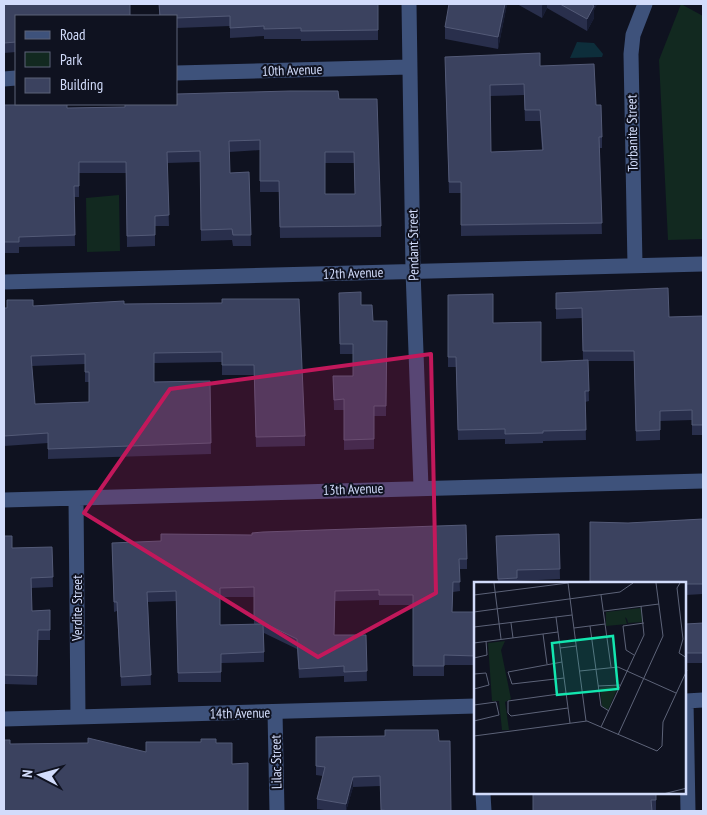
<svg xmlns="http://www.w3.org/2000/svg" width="707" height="815" font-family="'PT Sans Narrow',sans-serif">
<rect width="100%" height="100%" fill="#0f1220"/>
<path fill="#122920" d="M681 4 703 16V239L668 240 659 60Z
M119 195 120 251 87 252 86 198Z"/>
<path fill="#0d2e3b" d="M577 42 594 43 603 54 602 57 570 58Z"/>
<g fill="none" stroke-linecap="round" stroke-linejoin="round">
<path stroke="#3e527b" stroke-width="15" d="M409 4 413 271 421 487
M176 73 409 67
M4 79 16 78
M635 265 631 54 633 35 645 4
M4 282 703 264
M76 499 78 716
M4 500 703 481
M686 701 703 700
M686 702 688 811
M275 712 277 811
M4 719 476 706
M483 794 484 811"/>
</g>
<path fill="#292f4c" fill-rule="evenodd" d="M4 4 16 16V52L4 53Z
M159 4H378V40L301 41V39H264V36L230 38V26L176 28V16H159Z
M507 4 498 49 445 39V27Z
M517 4H597L594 10V18L587 31 547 8 542 18Z
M540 66 596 105 602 137V148H599L602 234 461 236V193H449L445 68ZM524 95 525 121H540L542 150 491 152 490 96Z
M339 99 381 226V237L280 238 279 192H260V150L229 152 230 173 249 172 251 246H233L232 240 201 241 200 162 167 163 169 226H155V246L127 247 126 173H79V197H74L75 246 19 247V253H4V105L67 108 124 107ZM325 163H354L355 194H325Z
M339 293 361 305 373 321H387L386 416H374V449L344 450V410H334L333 376H353V354H340Z
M556 293 669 317 703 316V435H692V420L660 421V440L636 441 634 361H588L589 401 585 402 586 440 543 441V443L505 444V439L458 440 456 367H448V295L493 323 541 362 583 360 582 318 556 319Z
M222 303 305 436V446L256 447 254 375H222V362L154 363V382L210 381 211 454 48 459V443L4 446V308L33 306 124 304ZM85 364V382H89V402L35 404 32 366Z
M703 519V594L686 595V584H590L628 523Z
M559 534 560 579 517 581V584H498L496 536Z
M4 536 12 548 52 547 53 587 31 588 32 611 50 610V640H38L37 685 4 684Z
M112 543 467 559V569H459L460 591 453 592 452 612H476V665H444V676H413V605H379V600L335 601 334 635H366L367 681 344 682V676L299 678 297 649 264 633V662L221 663V682H178L176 601 148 602 151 685 121 686 117 611 114 612ZM220 597H254V624L220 625Z
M703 623V663H686V624Z
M316 737 439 741 451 811H381L380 786 353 787 346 811H331L317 809V799L323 776 316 775Z
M656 794V810L533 811Z"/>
<path fill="#171c33" d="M505 4H507L498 49V37Z
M543 4H547V8L542 18V6Z
M591 4H597L594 10V18L587 31V19Z
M353 777V787L346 811V804Z"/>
<path fill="#3b425f" stroke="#535a77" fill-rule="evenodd" d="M4 4H130V16H16V42L4 43Z
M159 4H378V30L301 31V28L264 29V26L230 28V16L176 18V16H160Z
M449 4H505L498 37 445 27Z
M560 4H591L594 6 587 19Z
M540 53V66L594 64 596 105H601L602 137H599L602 223 461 225V182H449L445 57ZM524 84 525 110H540L543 150 491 152 490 85Z
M290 91H338L339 99H377L381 226 280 227 279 181H260V140L229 141 230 173 249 172 251 235H233L232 229 201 230 200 151 167 152 169 215 155 216V235L127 236 126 162H79V186H74L75 235 19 237V242H4V105H40V104H67V108L125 107V104H176V94ZM325 152H354L355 194H325Z
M668 288 669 317 703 316V425H692V410L660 411V430L636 431 634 351H583L582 308 556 309V293Z
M361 292V305H372L373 321H387L386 406H374V439L344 440V399L334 400 333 376H353V344H340L339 293Z
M493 294V323L541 322V362L588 360 589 391H585L586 430 543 431V433L505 434V429L458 430 456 357H448V295Z
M222 299H299L305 436 256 437 254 365H222V352L154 353V382L210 381 211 443 48 449V433L4 436V308H7V300H33V306L124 301V304L222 303ZM85 354V372H89V402L35 404 31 356Z
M703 519V584H614V583H590V522L628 523Z
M466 525 467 559H459L460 582H453L452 612H476V656L444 655V666H413V595H379V590L335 591 334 635H366L367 671 344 672V666L299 669 297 639 254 618V587L220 588V625L263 624 264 652 221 654V672L178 673 176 591 147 592 151 675 121 677 117 602H114L112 543 161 541V534L252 535V533L263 532Z
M559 534 560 569 517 570V578L498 579 496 536Z
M4 536H12V548L52 547 53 577 31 578 32 611 50 610V630H38L37 676 4 675Z
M703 623V653H686V624Z
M385 730H438L439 741H450L451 811H390L381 810 380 776 353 777 346 804 317 799 325 767 316 766V737L385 736Z
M88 738 146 752V742H201V739H216V743H232V764L248 763V811H4V740H10V744L88 743Z
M533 794H656V800H651L652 811H533Z"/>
<path fill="#c2185b" fill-opacity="0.2" stroke="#c2185b" stroke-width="4" stroke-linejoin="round" d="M431 354 436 593 318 657 84 513 170 389Z"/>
<g text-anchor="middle" stroke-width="4" stroke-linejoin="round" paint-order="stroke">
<g font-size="14" fill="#d2dcfb" stroke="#0f1220">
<text transform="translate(292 70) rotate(-2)" y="5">10th Avenue</text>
<text transform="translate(632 133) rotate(-91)" y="5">Torbanite Street</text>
<text transform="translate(413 245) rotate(-91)" y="5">Pendant Street</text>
<text transform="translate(353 273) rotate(-2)" y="5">12th Avenue</text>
<text transform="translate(353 489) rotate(-2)" y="5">13th Avenue</text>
<text transform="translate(77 608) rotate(-90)" y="5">Verdite Street</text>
<text transform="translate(240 713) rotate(-1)" y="5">14th Avenue</text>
<text transform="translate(276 762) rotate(-91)" y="5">Lilac Street</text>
</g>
</g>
<g transform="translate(474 582)">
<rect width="212" height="212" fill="#0f1220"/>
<path d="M167 26 169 40 154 41 153 37 151 35 153 42 132 44V30ZM31 59 27 68 37 117 31 120 35 148H28L25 119H18L14 61ZM139 104 144 105 134 128 128 124 126 106Z" fill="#122920"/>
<path fill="none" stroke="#5d6378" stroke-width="1" d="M20 1 27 57M94 1 112 139M206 1 203 6 209 57 205 71 213 76M0 13 94 1M127 13 137 85M130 29 185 22M0 30 146 10 159 1M82 35 96 141M37 41 39 56M116 44 127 124 135 129M0 45 98 33M100 46 131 42M69 52 73 82M0 61 84 50M86 66 102 64M160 73 152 68 149 44 170 41M0 76 13 73 12 59M88 80 34 90 38 102 90 96M106 89 144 85 202 111M0 92 12 91 15 103 0 107M124 104 146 103M92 111 34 119V131L37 134 94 126M0 123 22 120 25 133 0 139M127 145 170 53 167 24M144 153 189 54 182 1M0 154 113 139 183 169 188 164 189 140 213 88M189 212 213 206"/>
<path fill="#13e6af" fill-opacity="0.15" stroke="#13e6af" stroke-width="2.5" d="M139 54 144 107 83 113 78 61Z"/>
<rect width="212" height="212" fill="none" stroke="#d2dcfb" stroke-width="2.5"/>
</g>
<rect width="707" height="815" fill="none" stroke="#d2dcfb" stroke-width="10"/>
<rect x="15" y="15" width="162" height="90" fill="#0f1220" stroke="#5d6378"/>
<rect x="25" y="31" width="25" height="8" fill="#3e527b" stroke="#5d6378"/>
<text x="60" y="40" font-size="15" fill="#d2dcfb">Road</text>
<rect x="25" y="52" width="25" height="15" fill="#122920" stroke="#5d6378"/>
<text x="60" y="65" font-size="15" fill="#d2dcfb">Park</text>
<rect x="25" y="78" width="25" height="15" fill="#3b425f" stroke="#5d6378"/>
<text x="60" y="90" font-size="15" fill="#d2dcfb">Building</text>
<g transform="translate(40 775) rotate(276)" stroke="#0f1220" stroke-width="4" paint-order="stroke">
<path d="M0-4L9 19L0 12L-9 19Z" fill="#d2dcfb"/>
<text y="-8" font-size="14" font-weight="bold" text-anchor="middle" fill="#d2dcfb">N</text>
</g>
</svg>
